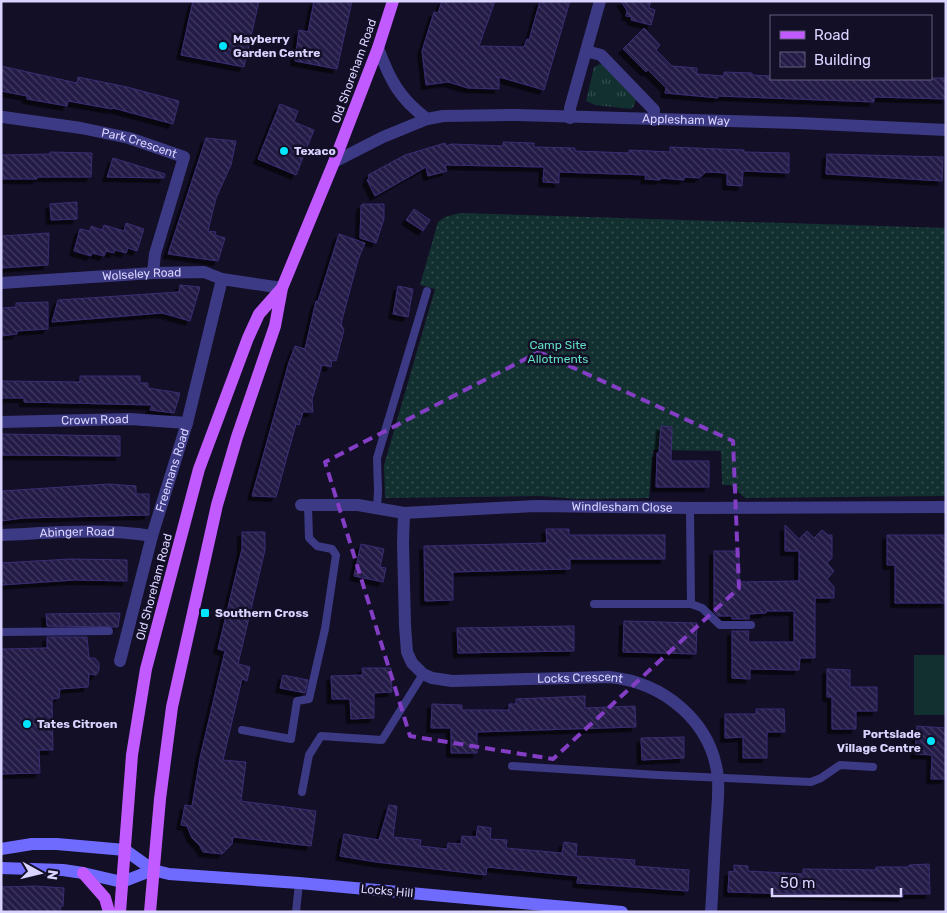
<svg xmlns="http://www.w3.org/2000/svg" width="947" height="913" font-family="Rubik,sans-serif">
<defs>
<pattern id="grass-tufts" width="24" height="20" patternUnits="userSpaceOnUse" patternTransform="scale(1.25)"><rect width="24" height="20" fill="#12302f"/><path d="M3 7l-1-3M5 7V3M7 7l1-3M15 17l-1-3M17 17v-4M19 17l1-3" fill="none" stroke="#344d4e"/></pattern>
<pattern id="garden-dots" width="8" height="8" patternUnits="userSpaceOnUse" patternTransform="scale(1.25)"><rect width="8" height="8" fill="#12302f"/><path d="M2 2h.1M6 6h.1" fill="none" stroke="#344d4e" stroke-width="1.8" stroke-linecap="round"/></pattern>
<pattern id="building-back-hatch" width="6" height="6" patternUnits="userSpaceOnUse" patternTransform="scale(1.25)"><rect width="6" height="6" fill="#241b47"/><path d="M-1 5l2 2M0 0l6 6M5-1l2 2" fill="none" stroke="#433b63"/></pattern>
<filter id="shadow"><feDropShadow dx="-4.5" dy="4.5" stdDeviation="0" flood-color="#0009"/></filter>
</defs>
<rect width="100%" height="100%" fill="#130f26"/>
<path fill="url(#grass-tufts)" d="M600 64 603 65 636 100 634 106 631 109 595 105 586 101 594 67Z"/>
<path fill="#12302f" d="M914 655H946V715H914Z"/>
<path fill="url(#garden-dots)" d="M460 213 946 228V496L745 498 730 485H722L721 451 653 450 649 498 578 499 541 496 385 498 384 465 435 289 420 285 438 222 445 217Z"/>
<path fill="url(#building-back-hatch)" stroke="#3b2d73" filter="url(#shadow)" d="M193 1H259L244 67 181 55Z
M314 1H352L337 69 295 61 299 30 308 32Z
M442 1H495L479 46 524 47 527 39 529 40 540 1H570L544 90 499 77V89L468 88 448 82 426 85 422 51 434 12 438 13Z
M621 1H651L649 8 655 10 651 25 631 20 632 17 626 16 627 11Z
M644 28 660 45 656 50 672 66 697 68V74L724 76V72L752 73V75L771 76V79L946 78V99L874 97V102L743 97 718 96V98L665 93 666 88 648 70 646 72 623 49Z
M1 66 77 83 78 77 127 87 179 101 173 124 113 108 112 109 68 101 67 106 27 99V96L1 91Z
M280 104 298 111 294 122 314 130 296 175 258 159Z
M206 138 236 141 231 165 216 198 208 231 216 232 215 235 225 238 218 261 168 254Z
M503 142 534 143V147L575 148V151L603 152 629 153V150L670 152V147L744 150V152L789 153V173L743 171 742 186 727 185V173L706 172 699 178 684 177V180L660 178V180L645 179 646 175 559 172V183L543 182 544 167 445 165 447 171 428 176 426 167 375 196 367 180 369 178 368 175 405 155 445 143 446 146 452 144 503 146Z
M50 152 92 153 91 177H37V179H1V155L50 154Z
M827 154 943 157 942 181 826 174Z
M113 158 165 174 164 178 107 177Z
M77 202V219L51 220 50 204Z
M363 204H384V219L376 243 360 238 361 205Z
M414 209 430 220 423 231 406 220Z
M126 223 144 229 137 251 128 248 126 253 115 250 114 253 106 251 104 256 92 253 91 256 74 251 80 229 90 231 91 226 102 230 104 225 124 231Z
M49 233 48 265 1 268V236Z
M339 234 365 243 358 260 346 305 341 324 344 330 336 361 332 360 331 367 322 365 312 400 313 412H303L299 425 296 424 276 497 252 496 289 362 295 346 305 349 316 301H318Z
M180 285 200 287 190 321 162 313 52 322 58 300 179 292Z
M398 286 413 289 408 317 393 314Z
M48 302V329L17 331V334L1 336V308L16 307V303Z
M80 376H140V383H148V388L180 393 174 413 150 410 152 405 24 402V398H1V381L80 382Z
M661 426 672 427 671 461H709V487H656L657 453H659Z
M1 434 120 436V456L1 455Z
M108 484 136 486V494H149V515L23 518 1 521 2 491Z
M785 525 799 539 807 531 814 538 822 530 828 535H832V558L827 563 834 571 827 579 834 587V598H815V658H800L799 670 750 669V679L732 678V631H749L748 642H794V611H766V613L749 614V619H732V616H718L714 612V551H739V582L799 581V551H785Z
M546 529H569V535H665V559H570V569L453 572V600L425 601 424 546 547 543Z
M242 532H265V550L238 664 250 667 247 681 242 679 223 760 246 762 241 801 316 811 311 846 233 837 232 844 222 854 203 852 200 846 192 838 187 826 181 825 185 805 192 806 200 758 225 651 218 649 242 549Z
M887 535H946V603H895V565H887Z
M361 544 384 549 380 567 386 568 383 582 354 576Z
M70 559 127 560V581L75 580 1 585V563Z
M120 613 118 627 47 626 46 614Z
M624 621 697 623 696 654 623 652Z
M574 626V651L458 653 457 628Z
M47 637H87L89 658H95L99 663V670L96 675 89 674 88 687 60 689 59 698 52 699 53 750H39L40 773 1 774V649L47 648Z
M362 668H391L392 692 374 693V718L351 719 350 699H332L331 676 363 675Z
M827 669 850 670V687H877V711H856V729H832V697H827Z
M283 675 308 680 305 693 280 688Z
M585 696V708L635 706 636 727 477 732V753H451V728H431L432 704 462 705V710H509V704H516V699Z
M756 709H784L785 732H767V758H743V737L725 738V714H756Z
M917 726 946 728V779H931L932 755 915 754Z
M684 737V758L642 760 641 738Z
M389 805 397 806 393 837 421 840 420 846 447 849 448 843 461 844 462 836 476 837 478 826 491 828 490 839 507 840 506 848 562 853 564 842 577 844 576 856 635 860 634 866 689 870 688 891 577 883 578 876 487 867 486 875 376 862 340 856 344 834 379 840Z
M929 864 930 894H903V897L728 892 729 871 734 872V865L748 866V871L803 874V869L876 870V867H909V865Z
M35 886 64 888 63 906H61L60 912H1V887Z"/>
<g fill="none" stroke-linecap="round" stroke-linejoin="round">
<path stroke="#3d3a85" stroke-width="8" d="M377 508 378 491 377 458 427 291
M594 604H691L690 508
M691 604 702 608 720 625H751
M1 632 109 631
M242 730 291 739 297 701 309 699 325 629 336 555 332 549 317 546 309 538 308 504
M512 766 658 775 811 782 821 778 840 765 873 767
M302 792 309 755 321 736 382 740 423 674
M296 912 299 883"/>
<g stroke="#3d3a85" stroke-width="12">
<path d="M378 48C390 80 399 98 427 119"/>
<path d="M586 51 601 55 654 110V120"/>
<path id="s1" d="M3 117 81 128 129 138 184 157 155 254 153 273"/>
<path d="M570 118V108L600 1"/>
<path id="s2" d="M334 162 383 137 427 119 443 116 516 115 798 123 946 130"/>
<path id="s3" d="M1 283 153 273 204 272 222 279 282 288"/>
<path id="s4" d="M1 422 130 419 187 423"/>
<path id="s5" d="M301 505H358L404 513 535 506 690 508 946 507"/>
<path id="s6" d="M404 513 403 543 405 626 407 652 412 663 423 674 432 678 452 681 609 677C663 682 712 721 718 778 719 794 717 811 716 828 714 856 713 884 711 912"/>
<path id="s7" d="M1 535C51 533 103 528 152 536"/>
<path id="s8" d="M120 661 152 536 187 423 222 279"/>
</g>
<path stroke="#6f6bff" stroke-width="12" d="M1 849 32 844H57L125 850 153 870 169 874 299 883 622 912
M1 868 63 870 83 873 122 882 153 870"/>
<path stroke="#c25bff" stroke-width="12" d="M83 873 105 898 109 912
M120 912 132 755 146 669 199 469 248 338 259 314 282 288
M150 912 160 799 172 707 217 505 237 437 275 326 282 288 334 162 378 48 393 1"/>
</g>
<path fill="none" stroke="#843dc5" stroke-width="4" stroke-dasharray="10 6" stroke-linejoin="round" d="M539 352 733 441 739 588 553 759 410 736 325 462Z"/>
<g fill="#00e5ff" stroke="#130f26" stroke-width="2">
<circle cx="223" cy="46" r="5"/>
<circle cx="284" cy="151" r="5"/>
<rect x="200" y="608" width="10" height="10" rx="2.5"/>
<circle cx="27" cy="724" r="5"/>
<circle cx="931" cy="741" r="5"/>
</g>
<g text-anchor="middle" stroke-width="5" stroke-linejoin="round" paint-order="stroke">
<g font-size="12" font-weight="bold" fill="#d9d4ff" stroke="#130f26" text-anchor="start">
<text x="233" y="43">Mayberry<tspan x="233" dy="14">Garden Centre</tspan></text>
<text x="294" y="155">Texaco</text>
<text x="215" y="617">Southern Cross</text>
<text x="37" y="728">Tates Citroen</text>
<text x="921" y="738" text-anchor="end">Portslade<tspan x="921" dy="14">Village Centre</tspan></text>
</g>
<g font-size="12" fill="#d9d4ff" stroke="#130f26">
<text transform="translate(354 71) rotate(-70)" y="4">Old Shoreham Road</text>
<text dy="4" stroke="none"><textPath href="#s2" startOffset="362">Applesham Way</textPath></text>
<text dy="4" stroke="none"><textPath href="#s1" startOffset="139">Park Crescent</textPath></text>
<text dy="4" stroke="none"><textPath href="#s3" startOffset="141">Wolseley Road</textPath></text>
<text dy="4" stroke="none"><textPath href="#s4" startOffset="94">Crown Road</textPath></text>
<text dy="4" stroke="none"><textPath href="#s8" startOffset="198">Freemans Road</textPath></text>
<text dy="4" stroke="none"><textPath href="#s5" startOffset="322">Windlesham Close</textPath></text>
<text dy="4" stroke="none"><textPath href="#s7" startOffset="76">Abinger Road</textPath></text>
<text transform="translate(154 587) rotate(-75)" y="4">Old Shoreham Road</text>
<text dy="4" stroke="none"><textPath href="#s6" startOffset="325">Locks Crescent</textPath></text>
<text transform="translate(387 891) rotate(5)" y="4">Locks Hill</text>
</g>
<g font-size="12" fill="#5fe0c0" stroke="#130f26">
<text x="558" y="349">Camp Site<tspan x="558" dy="14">Allotments</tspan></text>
</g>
</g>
<rect width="947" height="913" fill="none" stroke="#d9d4ff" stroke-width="5"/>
<rect x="770" y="15" width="162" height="65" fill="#130f26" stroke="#625e7d"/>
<rect x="780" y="31" width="25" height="8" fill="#c25bff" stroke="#625e7d"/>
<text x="814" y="40" font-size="15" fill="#d9d4ff">Road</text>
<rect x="780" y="52" width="25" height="15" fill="url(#building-back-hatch)" stroke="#625e7d"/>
<text x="814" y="65" font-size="15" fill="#d9d4ff">Building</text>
<g transform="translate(40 873) rotate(98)" stroke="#130f26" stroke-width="4" paint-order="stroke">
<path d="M0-4L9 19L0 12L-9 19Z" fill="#d9d4ff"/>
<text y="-8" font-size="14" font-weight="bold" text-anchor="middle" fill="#d9d4ff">N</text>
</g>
<path d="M772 888v8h129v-8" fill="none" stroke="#d9d4ff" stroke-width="2.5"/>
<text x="780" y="888" font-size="15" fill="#d9d4ff" stroke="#130f26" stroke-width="4" paint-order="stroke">50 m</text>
</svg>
